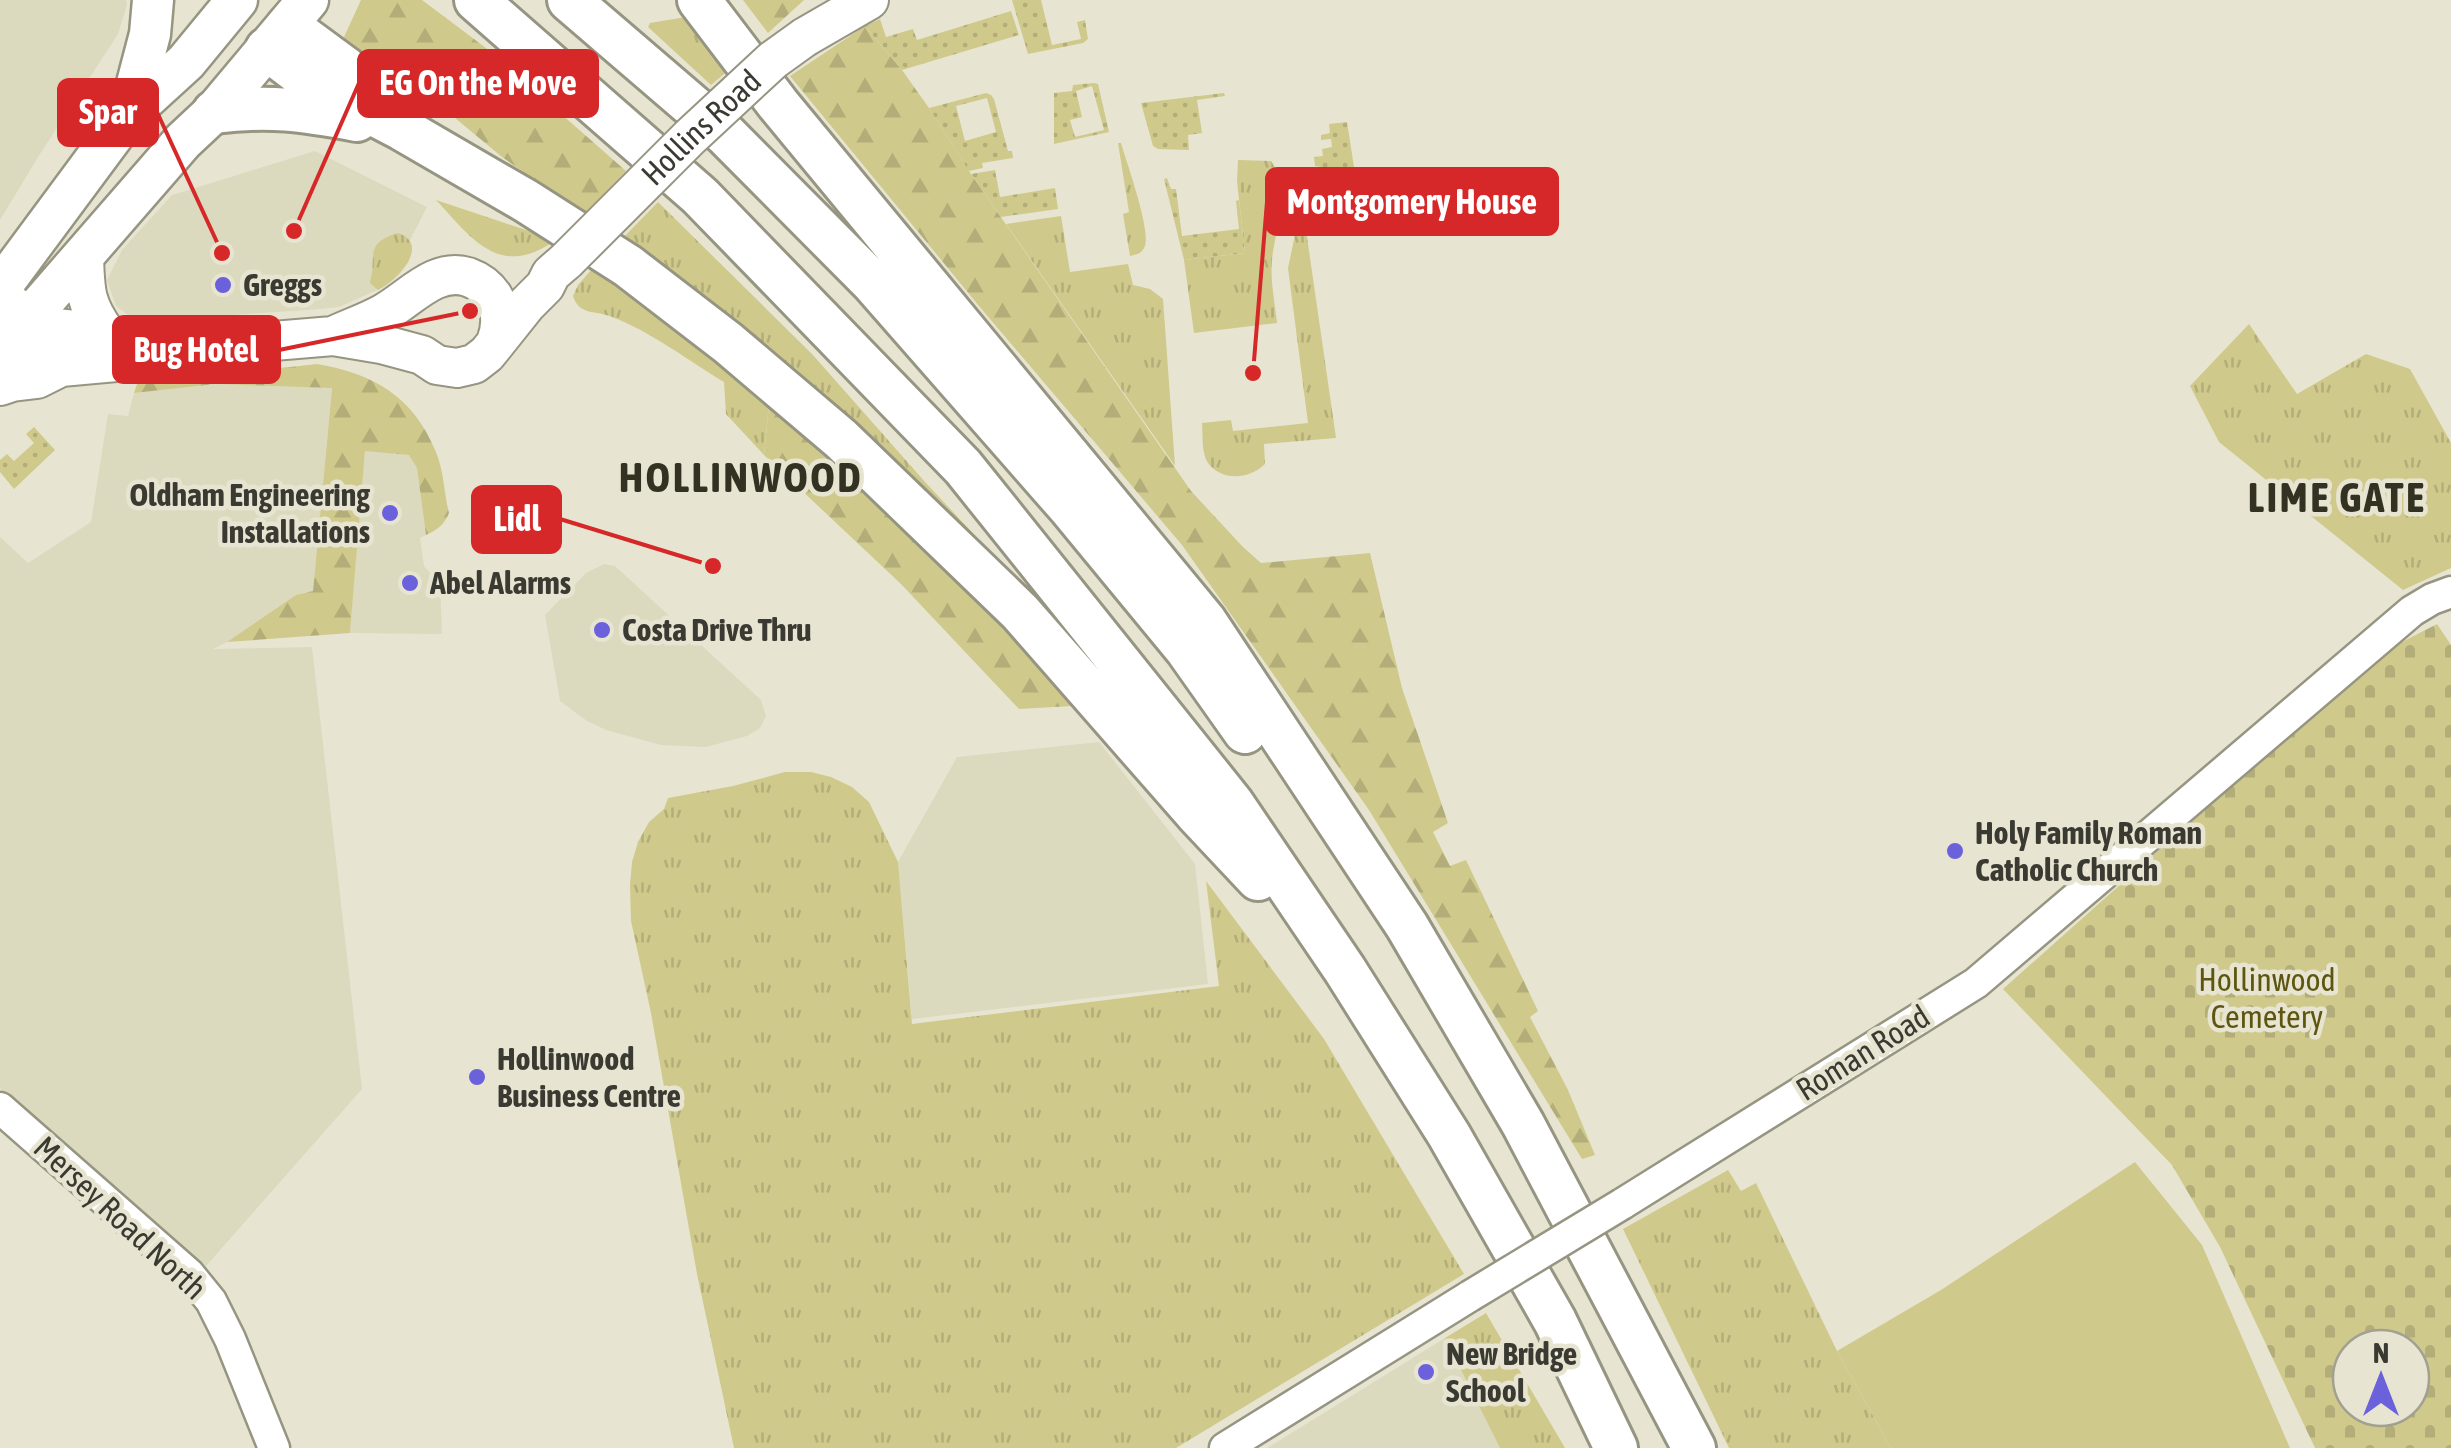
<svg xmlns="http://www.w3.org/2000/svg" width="2451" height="1448" font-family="'Asap Condensed',sans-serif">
<defs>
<pattern id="grass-tufts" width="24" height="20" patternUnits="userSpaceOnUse" patternTransform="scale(2.5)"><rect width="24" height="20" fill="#d0c98c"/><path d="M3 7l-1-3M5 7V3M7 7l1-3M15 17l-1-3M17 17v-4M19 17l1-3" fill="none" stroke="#b3ad79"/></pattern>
<pattern id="forest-firs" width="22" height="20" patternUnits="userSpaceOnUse" patternTransform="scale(2.5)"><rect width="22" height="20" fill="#d0c98c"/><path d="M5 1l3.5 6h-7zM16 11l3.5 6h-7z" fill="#b3ad79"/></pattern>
<pattern id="cemetery-stones" width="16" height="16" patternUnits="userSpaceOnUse" patternTransform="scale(2.5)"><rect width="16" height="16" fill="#d0c98c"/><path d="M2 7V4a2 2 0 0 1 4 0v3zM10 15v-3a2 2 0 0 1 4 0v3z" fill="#b3ad79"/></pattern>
<pattern id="garden-dots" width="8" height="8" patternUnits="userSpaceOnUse" patternTransform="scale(2.5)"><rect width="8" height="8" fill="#d0c98c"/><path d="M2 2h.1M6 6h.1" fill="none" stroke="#b3ad79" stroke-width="1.8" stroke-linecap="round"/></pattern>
</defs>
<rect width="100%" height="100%" fill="#e7e5d1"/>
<path fill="#dbd9be" d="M0 0H126L127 5 118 34 38 157 0 220Z
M315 151 427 207 410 240 411 250 408 263 399 275 386 286 339 307 308 310 136 321 116 306 107 280 122 250 172 195Z
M216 384 332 387 313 591 296 595 227 642 213 649 312 647 362 1089 206 1266 0 1088V537L28 563 91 522 108 414 128 416 134 393Z
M365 450 409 455 417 467 426 535 420 538 424 566 440 584 442 634 350 633Z
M604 564 615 566 761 700 766 716 760 728 747 736 706 747 661 745 606 730 587 721 560 701 545 615 586 573Z
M1099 742 1195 864 1208 984 912 1019 898 862 957 757Z
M1445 1338 1500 1448H1267Z"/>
<path fill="url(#grass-tufts)" d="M686 17 730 69 711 85 648 27 650 23Z
M1118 143H1121C1126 161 1153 235 1144 248 1141 254 1137 254 1130 256L1123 214 1129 212Z
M1238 160 1271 161C1293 193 1275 226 1272 260 1270 280 1275 303 1277 323L1194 333 1184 260 1245 253 1237 181Z
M436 200 526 230 553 242C498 279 471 237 436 200Z
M658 202 812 354 926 483 982 543 975 549 621 240Z
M1061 216 1070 272 1128 264 1133 285 1150 289 1163 299 1175 466 1006 224Z
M1304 216 1336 438 1264 444 1265 464C1250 479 1222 482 1208 463 1201 453 1203 434 1202 423L1231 420 1233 431 1308 423 1288 268 1295 235Z
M398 233C432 245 396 281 378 290L370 283C377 256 364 243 398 233Z
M592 269 671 326 769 405 764 455 726 414 724 382C689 361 650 331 612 317 596 310 579 316 573 296L578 285Z
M2249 324 2297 394 2366 354 2410 369 2451 443V568L2403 590 2219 442 2190 386Z
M785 772H811L831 777 852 787 869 802 898 862 912 1024 1219 986 1206 881 1324 1039 1464 1274 1176 1448H734L697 1274 651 1013 631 921 630 885 632 862 638 842 649 822 664 809 668 798 733 786Z
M1728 1170 1741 1191 1756 1183 1837 1351 1891 1448H1729L1623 1229Z
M1486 1313 1565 1448H1500L1445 1338Z"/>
<path fill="url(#forest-firs)" d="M361 0H422L486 48 626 171 584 214 502 157 437 103 352 52 344 37Z
M743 0H804L768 33Z
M865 26 902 70 929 108 971 174 1191 491 1243 547 1261 563 1370 553 1402 688 1448 823 1433 832 1450 866 1466 860 1538 1011 1530 1017 1568 1090 1595 1155 1582 1159 1369 810 1182 545 979 306 790 76Z
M317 364C374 374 413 396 436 452 444 471 444 494 449 513 444 525 437 530 426 535L417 468 409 455 365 451 350 633 227 642 296 595 313 591 332 388 216 384 134 393 137 384Z
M769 405 834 459 940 562 1045 670 1072 706 1019 709 901 584 764 455Z"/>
<path fill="url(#cemetery-stones)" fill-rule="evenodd" d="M2437 624 2451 645V1448H2315L2220 1247 2172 1165 2003 989 2196 817 2400 643ZM2351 1348H2411V1408H2351Z"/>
<path fill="url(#garden-dots)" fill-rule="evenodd" d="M1012 0H1041L1052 45 1081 39 1077 22 1085 20 1088 39 1083 43 1028 54Z
M1011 11 1019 35 902 70 865 26 880 19 886 37 913 29 917 40Z
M1094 83 1098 84 1109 132 1054 144V93L1072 91 1073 85ZM1092 86 1104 130 1075 137 1070 120 1082 117 1076 91Z
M986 93 991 95 994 99 1008 151H1012L1013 158 982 163 983 168 969 171 929 108ZM987 98 996 132 965 141 956 106Z
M1224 93 1225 96 1197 100 1202 133 1188 135 1189 150 1158 149 1153 146 1141 103Z
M1347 122 1354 167 1350 172 1315 166 1314 157 1323 156 1322 149 1332 147 1331 139 1321 140V135L1330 133 1329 124Z
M995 170 1000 197 1055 188 1058 209 1001 217 971 174Z
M1167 178 1171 189H1176L1182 236 1239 229 1236 201 1239 200 1245 253 1184 260 1165 183 1164 179Z
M34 427 55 450 14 489 0 472V460L7 454 14 461 34 443 26 434Z"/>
<path fill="#d0c98c" d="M2135 1162 2202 1245 2290 1448H1891L1837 1351 1941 1290Z"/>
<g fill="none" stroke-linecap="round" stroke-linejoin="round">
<defs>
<path id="tertiary" d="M0 1108 189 1274 211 1301 230 1339 274 1448
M1622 1204 1976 983 2412 611 2432 599 2451 592
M1225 1448 1470 1296"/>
<path id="primary" d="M805 37 869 0
M84 256C85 291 85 304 106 333
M8 302 30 317 55 328 106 333 154 351
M333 336C350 328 368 322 384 313 411 298 435 267 468 277 479 281 487 287 493 296 502 310 502 326 496 342
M0 338 61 367 116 362 154 351 333 336 381 344 422 355 437 365 457 368 474 364 487 354 527 304 545 286 551 274 566 261
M0 386 12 382 37 379 61 367"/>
<path id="trunk" d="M129 114 150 34 153 0
M0 288 129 114 186 62 237 0
M0 355 30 317 183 141 214 112 308 0"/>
<path id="motorway" d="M476 0 700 196 963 467 1232 803 1345 970 1449 1135 1555 1321 1616 1448
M569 0 725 134 872 282 1070 508 1187 650 1245 732
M699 0 778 104 1205 621 1407 926 1523 1124 1694 1448
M288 26 345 68 382 100
M267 49 308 80 402 129 526 201 628 266 728 343 841 439 1020 612 1196 813 1258 879
M214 112C269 105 303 110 357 120"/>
</defs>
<use href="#tertiary" stroke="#969582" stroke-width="35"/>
<use href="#primary" stroke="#969582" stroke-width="42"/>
<use href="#trunk" stroke="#969582" stroke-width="45"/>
<use href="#motorway" stroke="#969582" stroke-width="48"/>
<use href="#tertiary" stroke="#fff" stroke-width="30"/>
<use href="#primary" stroke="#fff" stroke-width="38"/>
<use href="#trunk" stroke="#fff" stroke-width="40"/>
<use href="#motorway" stroke="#fff" stroke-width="42"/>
<defs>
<path id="tertiary-bridge" d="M1470 1296 1622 1204"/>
<g id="primary-bridge">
<path id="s1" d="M566 261 690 137 773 60 805 37"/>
</g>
</defs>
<use href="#tertiary-bridge" stroke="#969582" stroke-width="35" stroke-linecap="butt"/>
<use href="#primary-bridge" stroke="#969582" stroke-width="42" stroke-linecap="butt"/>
<use href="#tertiary-bridge" stroke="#fff" stroke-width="30"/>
<use href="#primary-bridge" stroke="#fff" stroke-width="38"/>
</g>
<g fill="#6a61db" stroke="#e7e5d1" stroke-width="4">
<circle cx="223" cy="285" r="10"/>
<circle cx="390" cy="513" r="10"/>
<circle cx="410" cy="583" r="10"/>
<circle cx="602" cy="630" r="10"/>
<circle cx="1955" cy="851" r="10"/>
<circle cx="477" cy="1077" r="10"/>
<circle cx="1426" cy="1372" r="10"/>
</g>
<g text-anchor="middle" stroke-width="9" stroke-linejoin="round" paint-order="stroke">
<g font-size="32" fill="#3a3932" stroke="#e7e5d1">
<text dy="11" stroke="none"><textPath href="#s1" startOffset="190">Hollins Road</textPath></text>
<text transform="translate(1863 1053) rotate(-32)" y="11">Roman Road</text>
<text transform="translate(120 1218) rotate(43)" y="11">Mersey Road North</text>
</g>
<g font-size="32" font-weight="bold" fill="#3a3932" stroke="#e7e5d1" text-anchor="start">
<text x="243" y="296">Greggs</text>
<text x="370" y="506" text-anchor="end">Oldham Engineering<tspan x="370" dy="37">Installations</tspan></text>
<text x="430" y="594">Abel Alarms</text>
<text x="622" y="641">Costa Drive Thru</text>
<text x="1975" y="844">Holy Family Roman<tspan x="1975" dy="37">Catholic Church</tspan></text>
<text x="497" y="1070">Hollinwood<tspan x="497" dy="37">Business Centre</tspan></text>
<text x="1446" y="1365">New Bridge<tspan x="1446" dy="37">School</tspan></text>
</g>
<g font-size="32" fill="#5d5510" stroke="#e7e5d1">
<text x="2267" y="991">Hollinwood<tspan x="2267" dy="37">Cemetery</tspan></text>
</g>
<g font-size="42" font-weight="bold" letter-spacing="2.5" fill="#333222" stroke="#e7e5d1">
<text x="741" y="492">HOLLINWOOD</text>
<text x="2337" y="512">LIME GATE</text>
</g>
</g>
<path fill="none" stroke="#d62828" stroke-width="4" d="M294 231L359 83M222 253L157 112M1253 373L1267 202M470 311L279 350M713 566L560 519"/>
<g fill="#d62828" stroke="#e7e5d1" stroke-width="4">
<circle cx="294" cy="231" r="10"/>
<circle cx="222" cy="253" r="10"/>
<circle cx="1253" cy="373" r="10"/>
<circle cx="470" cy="311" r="10"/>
<circle cx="713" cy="566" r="10"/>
</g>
<g fill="#d62828" stroke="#d62828" stroke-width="4">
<rect x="359" y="51" width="238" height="65" rx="10"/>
<rect x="59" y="80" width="98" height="65" rx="10"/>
<rect x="1267" y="169" width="290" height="65" rx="10"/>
<rect x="114" y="317" width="165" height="65" rx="10"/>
<rect x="473" y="487" width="87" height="65" rx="10"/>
</g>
<g font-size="35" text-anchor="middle" font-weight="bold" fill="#fff">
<text x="478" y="95">EG On the Move</text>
<text x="108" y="124">Spar</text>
<text x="1412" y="214">Montgomery House</text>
<text x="196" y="362">Bug Hotel</text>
<text x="517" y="531">Lidl</text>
</g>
<g transform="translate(2381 1378)"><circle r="48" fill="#e7e5d1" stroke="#a2a091" stroke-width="2.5"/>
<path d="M0-8L18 38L0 25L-18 38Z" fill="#6a61db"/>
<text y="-15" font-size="28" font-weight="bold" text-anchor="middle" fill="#3a3932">N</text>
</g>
</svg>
